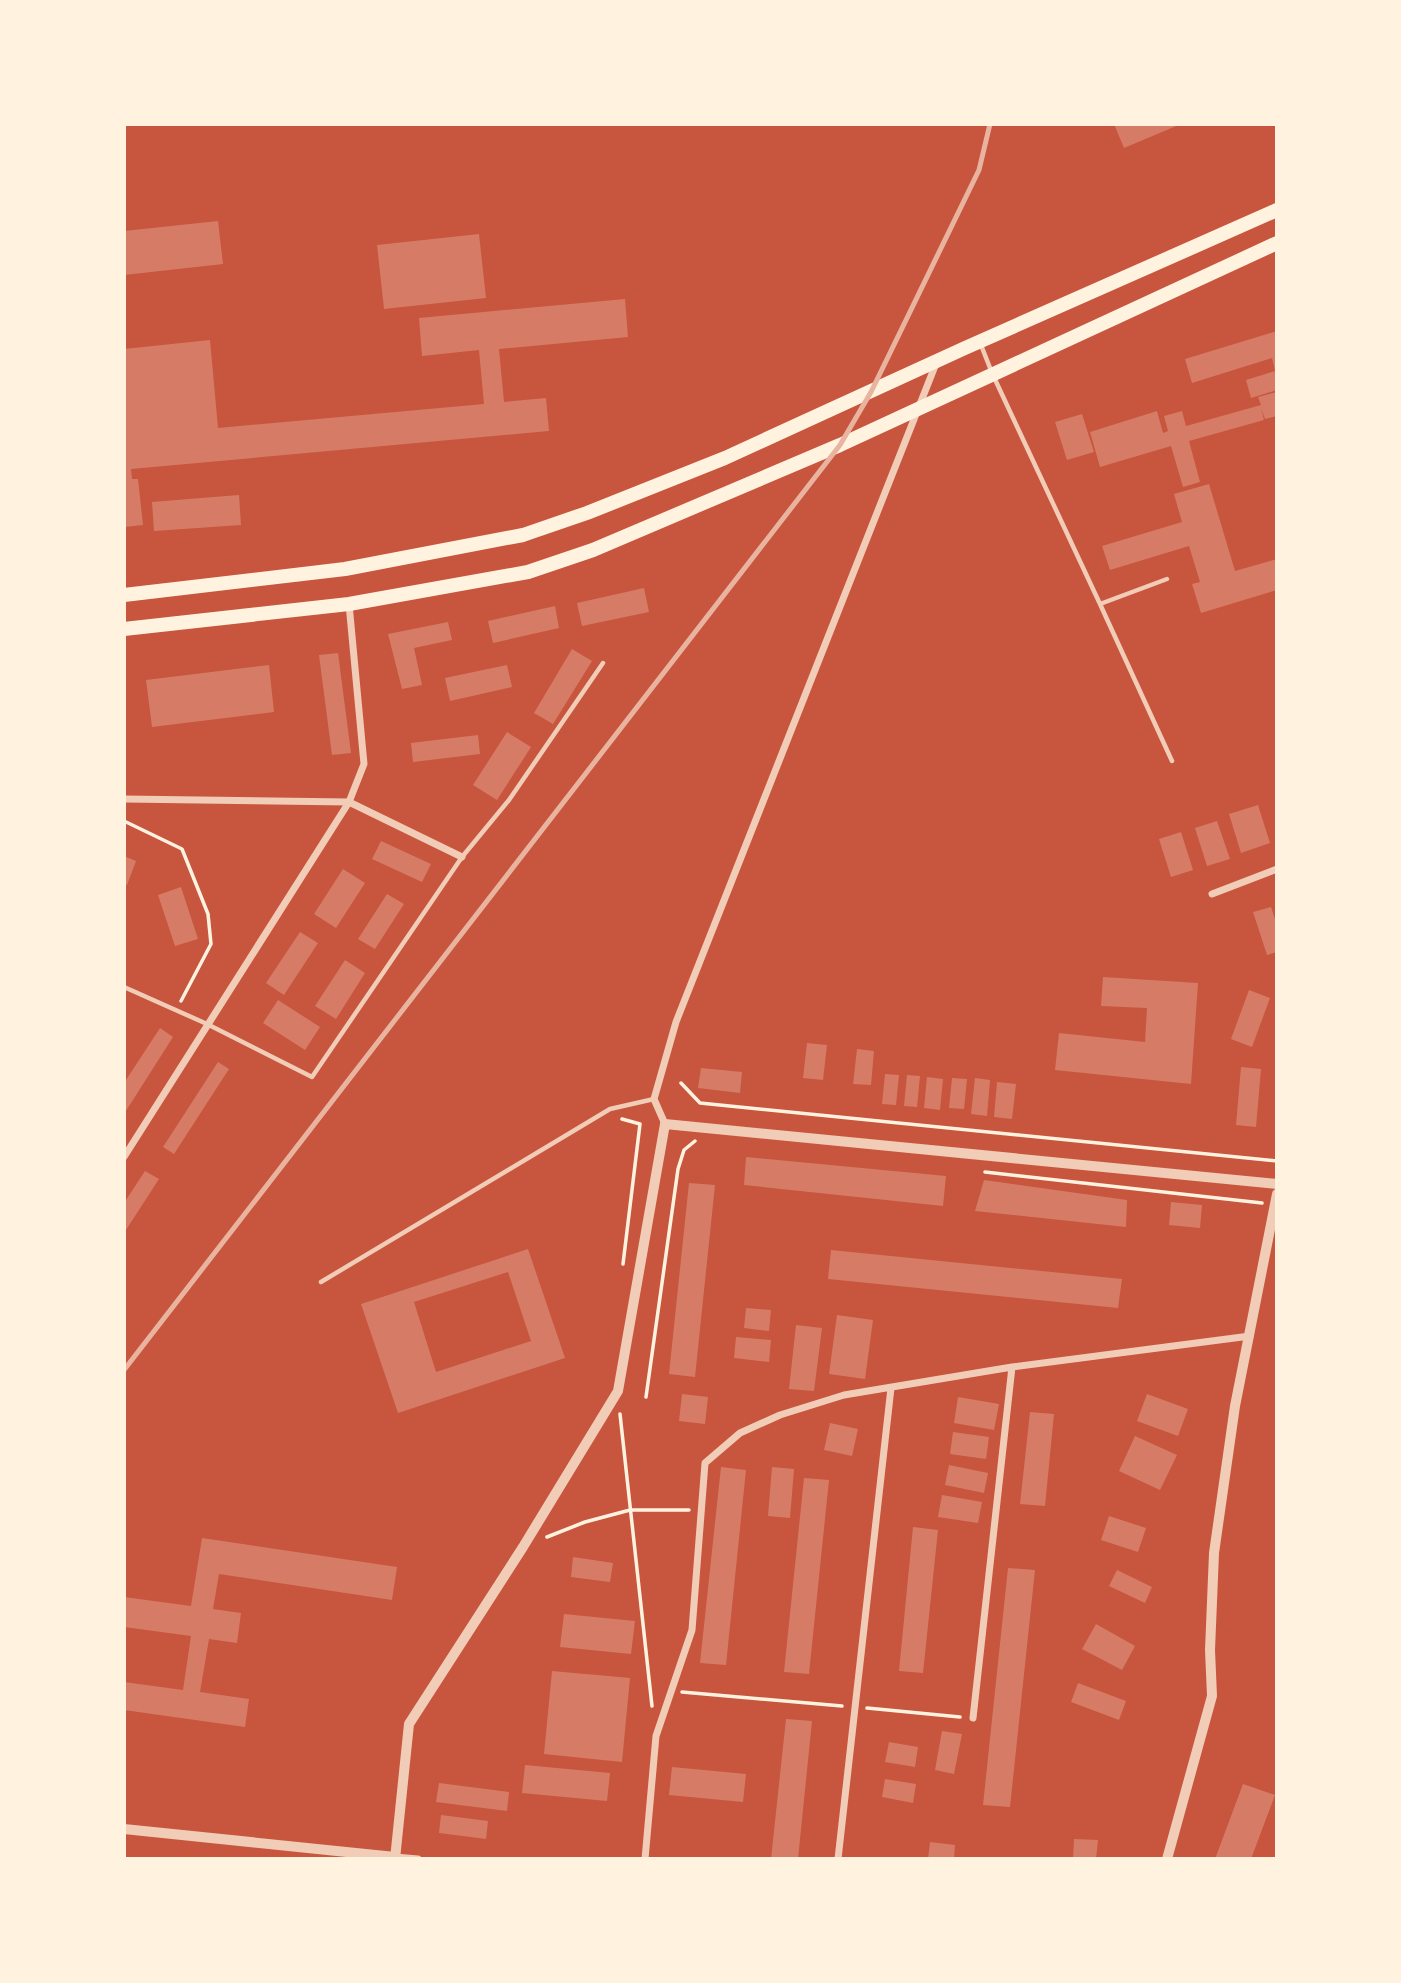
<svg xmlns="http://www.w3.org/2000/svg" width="1401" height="1983" font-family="'Titillium Web',sans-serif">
<rect width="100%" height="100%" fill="#c8553d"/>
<path fill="#d67c66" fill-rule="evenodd" d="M1114 124H1181L1124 148Z
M218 221 223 264 124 275V231Z
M479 234 486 298 384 309 377 245Z
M625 299 628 337 499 349 504 402 546 398 549 431 131 469 132 479H138L143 525 124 527V349L210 340 218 428 484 404 479 350 422 356 419 318Z
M1277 331V390L1251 398 1246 380 1275 371 1272 358 1192 383 1185 359Z
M1277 392V416L1265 419 1261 408 1264 420 1189 441 1200 482 1183 487 1171 446 1100 467 1090 432 1157 411 1163 433 1168 431 1164 416 1182 411 1186 426 1261 405 1258 397Z
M1082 414 1094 452 1067 460 1055 422Z
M1209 484 1235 571 1277 559V590L1201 613 1192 584 1200 582 1189 546 1110 570 1102 546 1182 522 1174 494Z
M239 495 241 525 154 531 152 502Z
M644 588 649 612 582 626 577 603Z
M555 606 559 628 493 643 488 621Z
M448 622 452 640 414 648 422 685 402 689 388 634Z
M572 649 592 661 553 724 534 713Z
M338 653 351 753 332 755 319 655Z
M269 665 274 712 152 727 146 680Z
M507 665 512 687 450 701 445 678Z
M507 732 531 747 497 800 473 785Z
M478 735 480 754 413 762 411 743Z
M1258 805 1270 843 1241 853 1229 814Z
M1217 821 1230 859 1207 866 1195 828Z
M1181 832 1193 870 1171 877 1159 839Z
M381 841 431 864 422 882 372 859Z
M124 856 136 861 127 885 124 884Z
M343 869 365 883 336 928 314 914Z
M181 887 198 939 175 946 158 895Z
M387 894 404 904 375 949 358 939Z
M1271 907 1277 925V952L1267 955 1253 912Z
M300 932 318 943 284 995 266 983Z
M345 960 365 973 336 1019 315 1006Z
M1103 977 1198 983 1191 1084 1055 1070 1059 1033 1145 1042 1147 1008 1101 1006Z
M1249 990 1270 998 1252 1047 1231 1039Z
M278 1000 320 1027 305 1050 263 1023Z
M160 1028 173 1037 124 1114V1083Z
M807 1043 827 1045 823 1080 803 1078Z
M857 1049 874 1051 871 1085 853 1084Z
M218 1062 229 1069 174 1154 163 1147Z
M1241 1067 1261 1069 1256 1127 1236 1125Z
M701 1068 742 1072 740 1093 698 1088Z
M885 1074 899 1075 896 1105 882 1104Z
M907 1075 920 1076 917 1107 904 1106Z
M927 1077 943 1079 940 1110 924 1108Z
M952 1078 967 1079 964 1109 949 1108Z
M975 1078 990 1080 987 1116 971 1114Z
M997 1082 1016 1084 1012 1119 994 1117Z
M746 1157 946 1176 943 1206 744 1185Z
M145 1171 159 1179 124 1233V1203Z
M984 1180 1127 1200 1126 1227 975 1211Z
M689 1183 715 1185 695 1377 669 1374Z
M1171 1202 1202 1205 1200 1228 1169 1225Z
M528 1249 565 1358 398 1413 361 1304ZM508 1272 531 1341 436 1372 414 1302Z
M831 1250 1122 1279 1118 1308 828 1279Z
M746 1308 771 1310 769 1331 744 1328Z
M837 1315 873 1320 865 1379 829 1374Z
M796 1325 822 1328 814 1391 789 1389Z
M736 1337 771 1340 769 1362 734 1358Z
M682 1394 708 1397 705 1424 679 1421Z
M1147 1394 1188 1409 1178 1436 1137 1421Z
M958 1397 999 1404 994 1430 954 1423Z
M1030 1412 1054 1414 1045 1506 1020 1504Z
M830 1423 858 1429 852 1456 824 1450Z
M953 1432 989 1437 986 1459 950 1454Z
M1135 1436 1177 1455 1160 1490 1119 1471Z
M949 1465 988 1473 984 1493 945 1485Z
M721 1467 746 1470 726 1665 700 1663Z
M772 1467 794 1469 790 1518 768 1516Z
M804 1478 829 1480 809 1674 784 1672Z
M942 1495 982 1502 978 1523 938 1517Z
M1109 1516 1146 1528 1138 1552 1101 1540Z
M913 1527 938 1530 923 1673 899 1671Z
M202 1538 397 1567 392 1600 219 1574 213 1609 241 1613 237 1643 209 1639 200 1692 249 1699 245 1727 124 1710V1682L183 1690 191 1636 124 1627V1597L191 1606Z
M573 1557 613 1563 610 1582 571 1577Z
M1008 1568 1035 1570 1010 1807 983 1805Z
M1117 1570 1152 1587 1145 1603 1109 1586Z
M564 1614 635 1621 631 1654 560 1647Z
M1096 1624 1135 1646 1122 1670 1082 1649Z
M552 1671 630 1678 622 1762 544 1754Z
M1078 1683 1126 1701 1119 1720 1071 1702Z
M786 1719 812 1721 798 1859H771Z
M942 1731 962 1734 954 1774 935 1770Z
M889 1742 918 1747 915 1767 885 1762Z
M525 1765 610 1773 607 1801 522 1793Z
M672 1767 746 1774 743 1802 669 1795Z
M885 1779 916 1784 913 1803 882 1797Z
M439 1783 509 1792 507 1811 436 1802Z
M1243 1784 1275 1795 1251 1859H1215Z
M441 1815 488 1821 486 1839 439 1833Z
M1074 1839 1098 1840 1096 1859H1073Z
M930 1842 955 1845 954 1859H928Z"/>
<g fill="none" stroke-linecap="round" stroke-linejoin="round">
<path stroke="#fff3e0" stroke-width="3.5" d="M124 821 182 849 208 914 211 944 181 1001
M681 1083 700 1103 1277 1161
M622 1119 640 1124 623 1264
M985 1172 1262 1203
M646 1397 678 1169 684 1150 695 1141
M620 1414 652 1706
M547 1537 585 1522 630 1510H689
M682 1692 842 1706
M867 1708 960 1717"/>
<path stroke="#f1ccb7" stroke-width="4.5" d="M981 345 992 373 1100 604 1167 579
M1100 604 1172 761
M124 987 207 1024 312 1077 462 857 509 800 603 663
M321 1282 610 1109 654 1099"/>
<path stroke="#f1ccb7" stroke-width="7" d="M124 799 349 802 462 857
M1212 894 1277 869
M665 1124 654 1099 676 1022 937 361
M124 1157 349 802 364 764 349 604
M973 1718 1012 1367
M395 1857 418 1859
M645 1859 656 1736 692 1630 705 1463 740 1433 780 1415 844 1395 1012 1367 1250 1336
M838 1859 891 1388"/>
<path stroke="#f1ccb7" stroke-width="10" d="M124 1829 395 1857
M395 1859 409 1724 523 1547 618 1391 665 1124 1277 1184
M1167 1859 1212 1696 1210 1650 1214 1553 1235 1406 1277 1194"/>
<path stroke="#fff3e0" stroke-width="14" d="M124 595 345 569 523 535 587 513 725 458 965 348 1277 210
M124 629 349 604 528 572 593 550 840 445 1277 243"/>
<path stroke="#e9b49f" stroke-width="5" d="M124 1370 840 445 871 392 979 170 990 124"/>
</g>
<rect width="1401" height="1983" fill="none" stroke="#fff3e0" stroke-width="252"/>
</svg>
